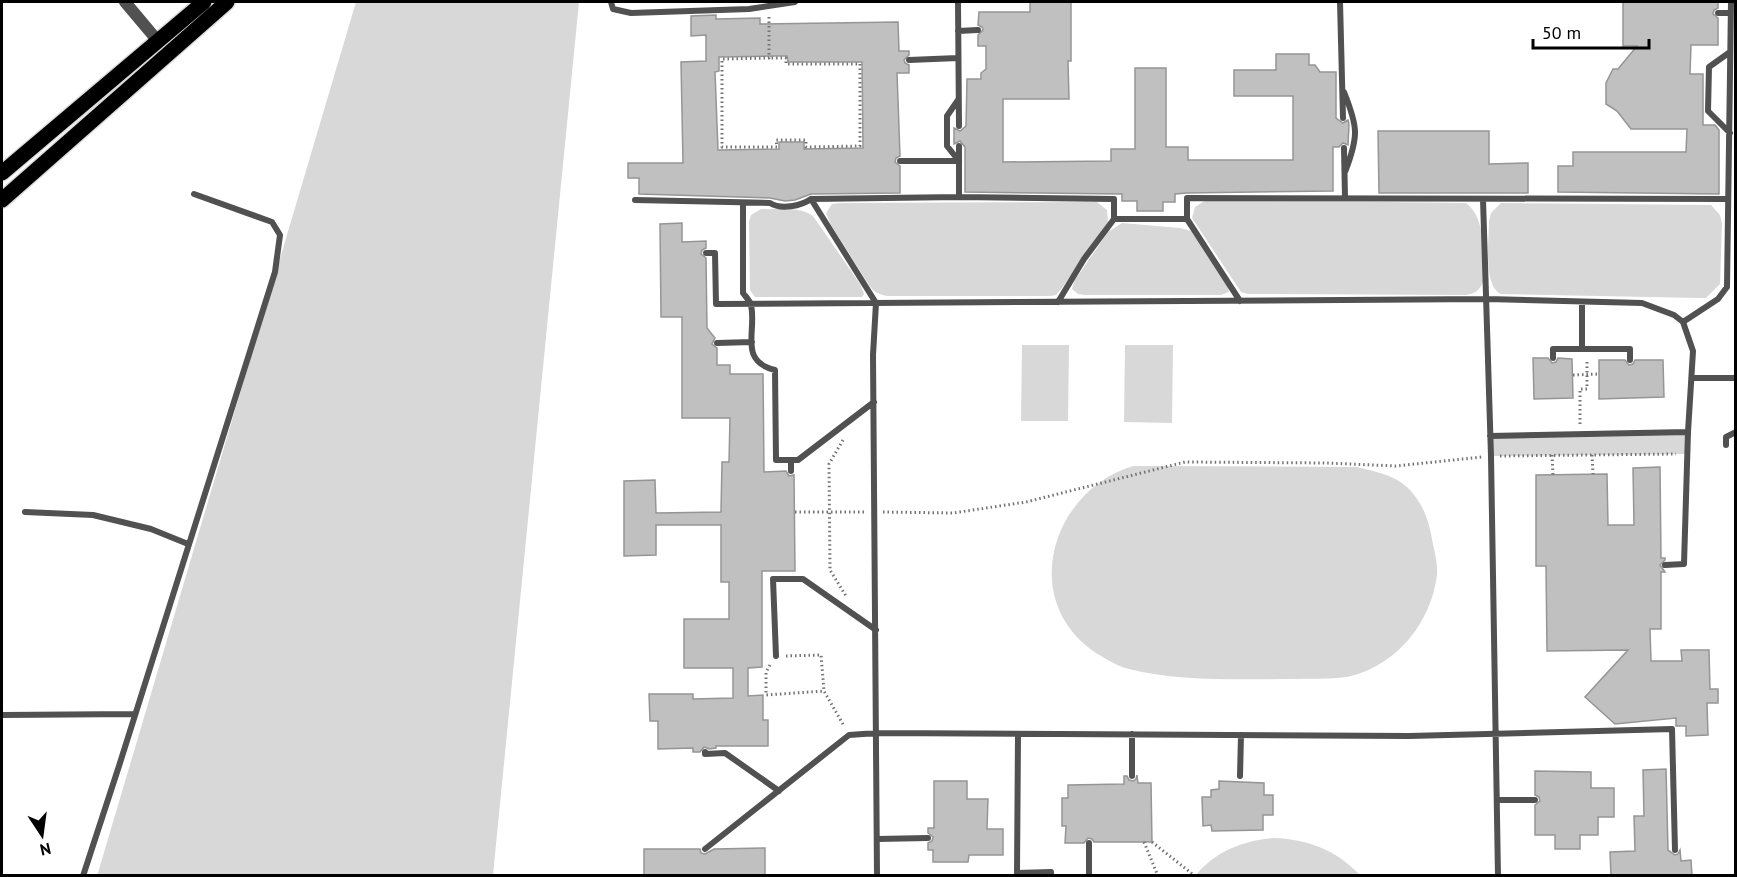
<svg xmlns="http://www.w3.org/2000/svg" width="1737" height="877" font-family="'PT Sans',sans-serif">
<rect width="100%" height="100%" fill="#fff"/>
<path fill="#d8d8d8" d="M356 2H579L493 875 97 876Z
M1206 200 1466 203C1488 220 1482 257 1483 282 1479 291 1475 294 1465 295L1248 294 1241 292 1192 218 1195 207Z
M1097 202 1107 210 1108 222 1062 288 1056 295 1050 296H887C878 294 874 292 869 285L831 225 826 213 832 204 840 203Z
M1501 203 1711 205 1720 215 1722 224 1720 284 1706 298H1698L1501 294C1483 287 1489 239 1489 221L1491 213Z
M761 209C778 210 799 206 813 216L860 284 864 294 862 297H755L750 290 749 222 751 215Z
M1122 223 1180 228 1191 231 1228 287 1229 292 1221 295H1085L1078 294 1072 289 1075 280 1108 232Z
M1022 345H1069L1068 421H1021Z
M1125 345H1173L1172 423 1124 422Z
M1688 432 1687 454 1491 456 1490 436Z
M1133 466 1357 467C1376 472 1396 475 1410 490 1423 504 1429 521 1432 539 1434 550 1438 563 1437 575 1431 622 1398 664 1351 676 1334 680 1314 678 1297 679 1246 679 1178 682 1129 669 1119 667 1106 659 1096 653 1018 601 1051 491 1133 466Z
M1273 838C1308 839 1336 850 1360 875H1196C1216 851 1243 841 1273 838Z"/>
<path fill="#c0c0c0" stroke="#959595" stroke-width="1.5" fill-rule="evenodd" d="M1030 2H1071V61H1068L1069 99H1003V162L1111 161V149H1135V68H1166V147H1188V160H1293V96H1234V70H1276V54H1309V65H1315L1320 72H1336V118L1343 123 1348 120 1349 124 1348 145 1343 143 1339 147H1333V191L1187 193 1175 194V202H1163V211H1137V201H1122V194L965 192V147L960 141 954 144V128L960 131 966 126 967 79H981V73L986 69V46H978V35L983 30 982 27 978 25 979 12H1030Z
M1623 2H1718V8L1714 10 1713 14 1718 18V45H1691L1690 74H1703V125H1715L1719 130V194L1558 192V166H1573V152H1686L1687 129H1631L1617 111 1606 104V83L1613 69H1618L1637 46H1623Z
M716 15V19L760 18V24L898 22 899 51H909V55L904 60 905 63 909 65V73H897L900 156 896 158 895 162 900 166V193L811 194 795 200 785 201 770 198 639 194V178H628V163H683L681 62 706 61V35L691 36V16ZM776 56H787L788 62H862L863 148 804 149V142H779V149L718 150 715 72 719 71V57Z
M1378 131H1489V164L1528 163V193H1379Z
M682 223V242L706 241V248L702 250 701 254 706 258 707 328 715 338 712 344 717 348V365H730V374H763L764 472 786 471 789 476 794 475 795 571H762V667L748 668V696L763 695V720H768V746H716V748L709 749 704 747 700 752H693V748L658 749V721H650L649 694H693V699L733 698V668H684V619H729V582H721V525H656V555L624 556V481L655 480 656 513 721 512 722 462H729L730 418H682V317H661L660 224Z
M1533 358H1548L1552 363 1556 362 1558 358 1572 359 1573 398 1534 399Z
M1599 360H1625L1629 365 1633 364 1635 360H1663L1664 397 1599 399Z
M1660 467 1661 558H1665V560L1660 565 1665 572H1661V629H1650L1651 661H1682L1681 650H1709L1710 689H1718V703H1707L1708 735 1686 736V726H1676V718L1615 724 1585 697 1628 650 1547 651 1546 566H1536V475L1607 474 1608 525H1634L1633 468Z
M1666 769 1668 850 1675 855 1678 854 1680 850 1681 861 1691 860 1692 876H1611L1610 852 1635 851 1634 816H1644L1643 770Z
M1535 771 1591 772V788H1614V817H1598V835H1580V849H1555V835H1535V805L1540 801 1539 797 1535 795Z
M1137 775 1138 783H1151L1152 842H1094L1092 839 1088 838 1084 843H1065L1066 826H1062V798H1068V785L1124 784V776H1127L1129 780 1133 781 1136 779Z
M934 781H967V799H988L987 829H1003V855H969L968 862H933V850H928V843L932 841 933 837 928 833V828H934Z
M1219 781 1264 783V795H1273V815H1263V830L1212 831 1211 825 1203 826 1202 797H1211V790L1219 789Z
M765 848V876H644V849H700L701 853 705 854 714 849Z"/>
<g fill="none" stroke-linecap="round" stroke-linejoin="round">
<defs>
<path id="primary" d="M2 173 204 2
M2 200 227 2"/>
</defs>
<use href="#primary" stroke="#dbdbdb" stroke-width="18"/>
<path stroke="#737373" stroke-width="3" stroke-dasharray="1.5 3" stroke-linecap="butt" d="M769 17V58L722 59V147H777L776 140H806V147L860 146V64H786V58H769
M1573 375 1599 374
M1580 424V389H1587V360
M843 440 829 464 830 570 846 596
M1552 455 1553 475
M1592 455 1593 474
M1500 456 1676 454
M795 512H864
M883 512 953 513 1026 502 1185 462 1327 463 1396 466 1482 457
M786 656 821 655 824 691 844 726
M770 665 766 672V695L824 691
M1144 842 1158 876
M1152 842 1195 876"/>
<path stroke="#515151" stroke-width="6" d="M611 2 613 9 631 13 749 9 795 2
M958 2 959 126
M1340 2 1343 118
M1718 13H1730
M958 31 978 30
M909 60 958 58
M1344 92C1358 127 1359 136 1345 172
M958 100 947 116V146L959 161
M1730 133 1708 111 1709 67 1730 52
M959 146V197
M1344 148 1345 198
M900 161H959
M811 199 876 303 873 355 877 876
M1483 199 1491 456 1498 876
M635 200 770 203C781 210 801 206 811 199L959 197 1114 199V219H1187V198L1728 199
M743 203V293C746 297 750 301 751 305 757 331 738 361 775 370L776 460H798L874 402
M1187 219 1240 301
M706 253H715L716 304 1487 299 1642 303 1674 315 1683 322 1693 351 1688 432 1684 564 1665 565
M1058 302 1084 259 1114 219
M1582 302V349
M1683 322 1718 299 1727 287 1731 2
M717 343 752 342
M1553 358V349H1630V360
M1692 378H1736
M1490 436 1688 432
M1726 445V437L1736 432
M791 471V460
M25 512 93 515 151 529 188 544
M776 656 773 579H803L876 630
M2 715 135 714
M1018 734 1017 873 1051 872V876
M705 752V754L725 753 779 791
M1132 776V734
M1240 776 1241 735
M1497 800H1535
M877 839 928 838
M1089 843V876
M705 849 849 735 877 733 1409 736 1672 729 1675 850
M83 876 119 766 275 272 280 235 272 222 194 194"/>
<path stroke="#515151" stroke-width="12" d="M125 2 157 40"/>
<use href="#primary" stroke="#000" stroke-width="15"/>
</g>
<rect width="1737" height="877" fill="none" stroke="#000000" stroke-width="6"/>
<g transform="translate(42 835) rotate(167)" stroke="#ffffff" stroke-width="4.5" paint-order="stroke">
<path d="M0-4.5L10 22L0 15L-10 22Z" fill="#000000"/>
<text y="-9" font-size="16" font-weight="bold" text-anchor="middle" fill="#000000">N</text>
</g>
<path d="M1533 39v9h116v-9" fill="none" stroke="#000000" stroke-width="3"/>
<text x="1542" y="39" font-size="18" fill="#000000" stroke="#ffffff" stroke-width="4.5" paint-order="stroke">50 m</text>
</svg>
